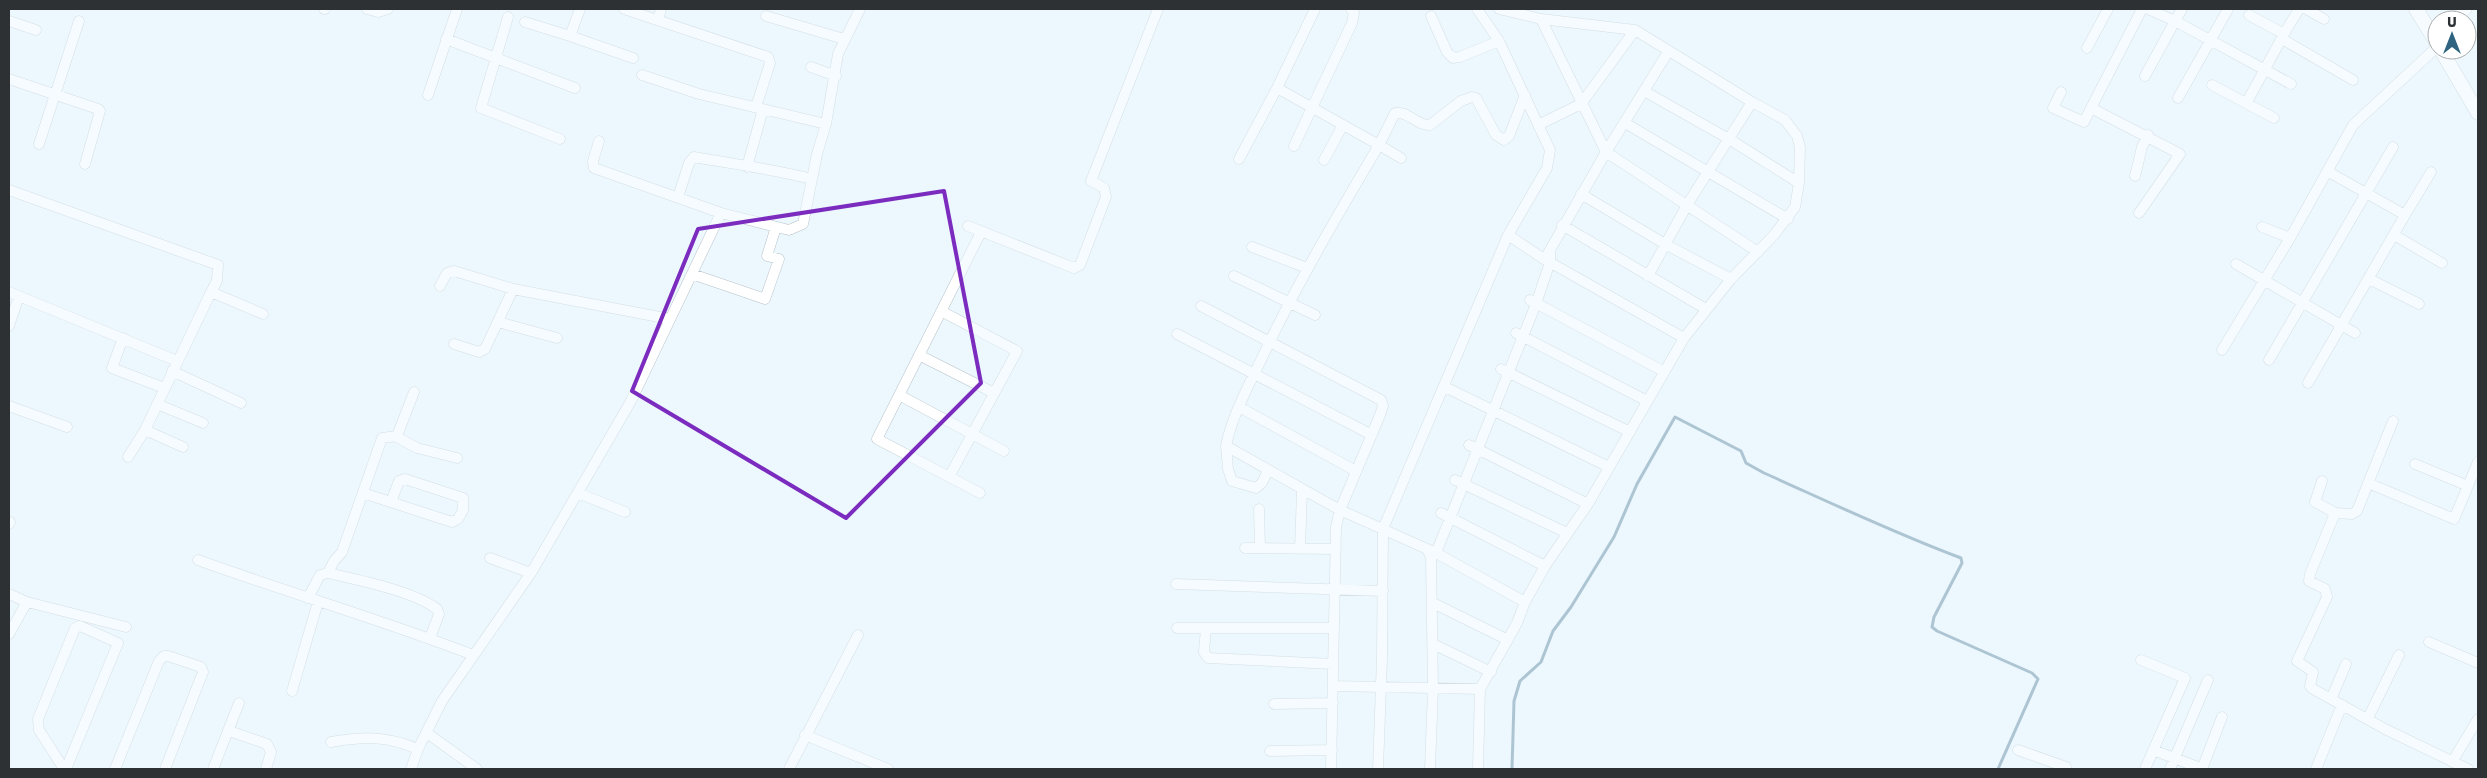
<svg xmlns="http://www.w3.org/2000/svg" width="2487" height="778" font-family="Jost,sans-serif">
<rect width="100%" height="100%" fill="#ecf7fe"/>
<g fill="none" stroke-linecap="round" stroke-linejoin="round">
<path stroke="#6088a0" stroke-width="3" d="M1512 769 1514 701 1520 681 1541 662 1553 631 1571 607 1614 537 1637 484 1675 417 1741 451 1746 463 1764 473C1829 502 1894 533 1961 558L1962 563 1934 617 1932 627 1937 631 2032 673 2038 679 1998 769"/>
<defs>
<path id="street" d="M324 9H325
M367 9 378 12 388 9
M580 9 570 36 633 58
M624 9 768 57 770 63 756 107
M1499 9 1541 19 1635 30 1752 102 1687 205 1648 276
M2182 9 2175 21 2291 84
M2306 9 2324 19
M766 16 844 39
M1431 16 1447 52 1453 58 1460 57 1499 41
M508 17 481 108 560 139
M1541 19 1606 152 1758 252
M658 20 661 9
M2450 20 2467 9
M9 21 36 30
M525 22 570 36
M2284 34 2299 9
M446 39 575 88
M2282 39 2353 80
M2087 48 2108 9
M811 67 836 76
M642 75 699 94 826 124
M2145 76 2175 21 2148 9
M9 79 98 109 100 111 85 164
M2212 85 2274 118
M1277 88 1315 9
M1644 91 1729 139 1799 183
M2061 92 2053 108 2084 122 2091 108
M428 95 457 9
M2178 98 2228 9
M2247 102 2284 34 2249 15
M1625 123 1788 219
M1538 125 1581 104 1635 30
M599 141 593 161 594 168 721 213
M39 144 79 21
M1294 146 1352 23 1354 13 1351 9
M1239 159 1277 88 1379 145 1395 113C1407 110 1417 126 1430 125L1461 101 1472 97 1476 98 1496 135 1504 140 1509 136 1525 95
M1324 160 1343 125
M747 167 763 109
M2327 171 2405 215 2431 172
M2135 176 2142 147 2148 135
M9 190 218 265 217 281 211 292 145 430 128 457
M1581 194 1665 244 1731 279
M678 197 689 163 694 157C733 164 773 169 812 179
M2139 213 2180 154 2091 108 2142 9
M1562 225 1706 309
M968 226 1074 268 1080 265 1106 197 1104 188 1091 181 1158 9
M2262 227 2290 238
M1508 235 1544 259 1684 338
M2394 235 2442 263
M1252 247 1307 268
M1546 257 1606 152 1668 52
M2236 264 2355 333
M692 274 765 299 779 259 767 256 776 227
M1234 276 1315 315
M2369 279 2419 304
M440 286 447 273 454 271 513 289 670 319
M9 292 177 361
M211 292 263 314
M1530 300 1663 371
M1201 306 1381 400 1383 406 1380 415 1340 510 1436 553 1525 602 1517 623 1480 689 1478 769
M941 311 1017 351 949 477
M498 322 557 338
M9 326 19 296
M1516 333 1647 401
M1177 334 1372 435
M123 338 112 368 164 388
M454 344 479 352 485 349 513 289
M2222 350 2290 238 2353 125 2437 47
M919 355 994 393
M2269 360 2393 147
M1501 369 1630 432
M172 371 241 403
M2308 383 2405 215
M1445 387 1609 467
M899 395 1004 451
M157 404 203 423
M9 406 67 427
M1239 407 1356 471
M2393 421 2357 511 2352 514 2335 513 2310 574 2309 581 2325 589 2327 597 2297 661 2313 672 2310 686 2313 689 2385 729 2468 769
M145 430 183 447
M395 436 417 448 457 458
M1469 445 1588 504
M1226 446 1228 469 1232 481 1256 488 1262 483 1268 470
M2415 464 2468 486
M1455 480 1567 533
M2322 481 2315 502 2335 513
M2368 483 2454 519 2478 462
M363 493 452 522 458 519 463 510V498L405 479 399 481 391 502
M578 493 625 512
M980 493 877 439 981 232
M1259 509 1260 548
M1441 513 1545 566
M9 524 10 522
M1245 548 1336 549
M1300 549 1302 490
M1428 551 1431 557 1433 689 1430 769
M1432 556 1436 553 1536 304 1550 262V253
M490 558 531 573
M198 560C289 593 383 620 473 655
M328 573 334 561 342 552 382 438 397 436 414 392
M1176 584 1383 591
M9 594 27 602 9 634
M308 598 320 575 328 573C358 580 413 591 437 609L439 614 430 638
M27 602 126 627
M1525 602 1545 566 1588 504 1684 338 1731 279 1774 235 1795 207 1799 183 1800 147 1797 136 1785 120 1752 102
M1433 603 1508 640
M1177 628H1333
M1206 628 1204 652 1208 658 1333 664
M2429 642 2478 663
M1433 644 1491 672
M2141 660 2185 678 2145 769
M1333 686 1480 689
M292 691 318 602
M2331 699 2346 664
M1274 704 1333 703
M2368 718 2399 655
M229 731 267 744 271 752 266 769
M427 733 477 769
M805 735 888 769
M331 742C363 736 387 736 418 749
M2018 750 2066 767 2064 769
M2153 750 2203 769
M1270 751 1332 750
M2452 762 2478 719
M64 769 39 730 38 719 75 628 80 626 118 643 66 769
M115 769 159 661 164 656H168L201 667 203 672 165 769
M213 769 239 703
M411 769 418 749 442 701 531 573 631 401 721 213 789 230 803 224 817 154 826 124 838 54 860 9
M789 769 858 635
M1331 769 1336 527 1340 510 1226 446C1232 416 1247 389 1260 362 1295 287 1337 216 1379 145L1401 158
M1378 769 1382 658 1383 529 1508 235 1547 168 1550 150 1499 41 1477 9
M2170 769 2208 680
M2202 769 2222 717
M2316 769 2342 705"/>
<path id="secondary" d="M2416 9 2437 43
M2441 50 2478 113"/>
</defs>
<use href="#street" stroke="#b8c2c9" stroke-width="11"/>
<use href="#secondary" stroke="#b8c2c9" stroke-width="15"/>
<use href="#street" stroke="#fff" stroke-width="10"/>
<use href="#secondary" stroke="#fff" stroke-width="14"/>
</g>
<path d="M0 0H2487V778H0ZM944 191 981 383 846 518 632 391 698 229Z" fill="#ecf7fe" fill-opacity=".55" fill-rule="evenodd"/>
<path fill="none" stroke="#7b2cbf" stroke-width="4" stroke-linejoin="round" d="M944 191 981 383 846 518 632 391 698 229Z"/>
<rect width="2487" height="778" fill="none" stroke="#2d3134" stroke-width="20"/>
<g transform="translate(2452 35)"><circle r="24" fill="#ffffff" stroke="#abadae"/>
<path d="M0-4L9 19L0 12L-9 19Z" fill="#2f6480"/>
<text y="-8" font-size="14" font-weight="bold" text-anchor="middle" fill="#2d3134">U</text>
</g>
</svg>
